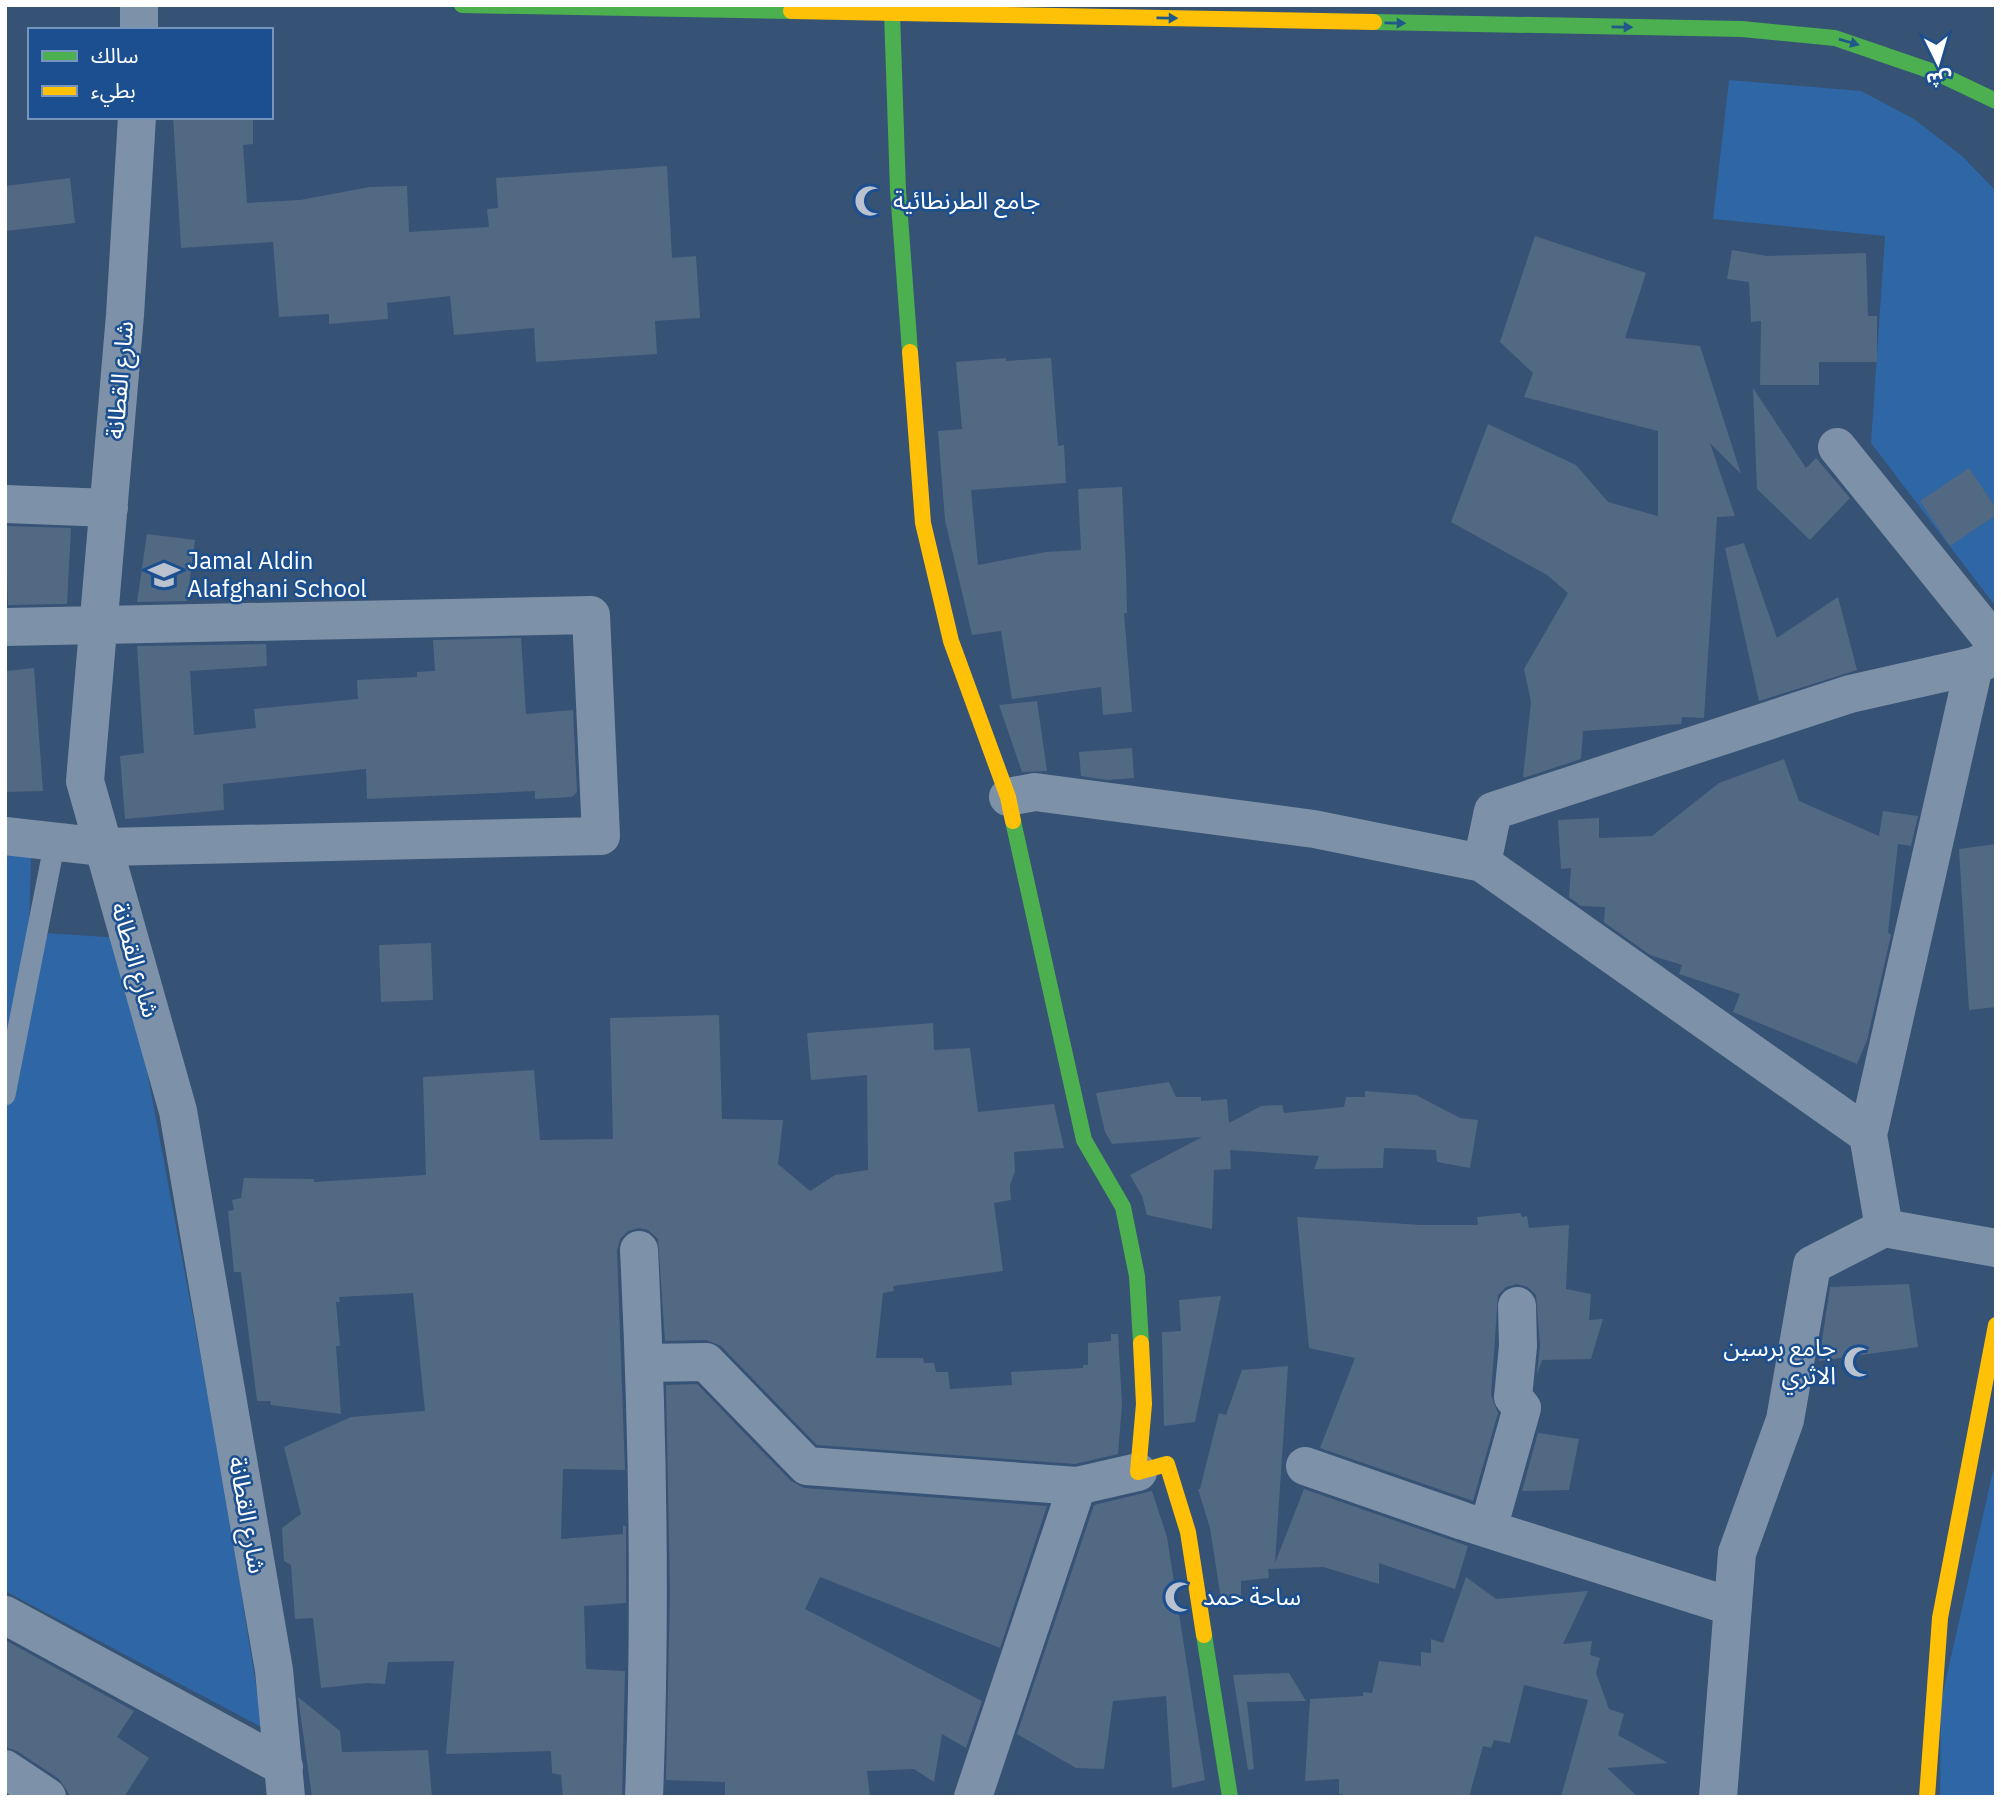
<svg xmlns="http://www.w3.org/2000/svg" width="2001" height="1802" font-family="'IBM Plex Sans','Noto Sans Arabic',sans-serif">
<rect width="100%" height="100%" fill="#365274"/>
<path fill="#2f66a5" d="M1729 80 1861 91 1914 119 1962 156 1996 191V607L1871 443 1885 236 1713 219Z
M5 855 31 857 29 932 122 938 217 1444 263 1728 5 1591Z
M1996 1458V1797H1940L1941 1701Z"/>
<path fill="#526984" d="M173 117H253V144L243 145 247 203 300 200 370 187 407 186 409 232 489 227 487 209 498 208 496 178 667 166 672 258 696 256 700 318 655 321 657 354 536 362 534 328 454 335 450 296 387 303 388 319 329 324V314L279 317 273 242 181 248Z
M70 178 75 223 5 231V186Z
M1535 236 1646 273 1625 338 1700 346 1741 474 1710 443 1735 516 1717 517 1704 718 1682 717 1681 724 1583 731 1581 759 1526 777H1523L1531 702 1524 669 1568 593 1547 575 1451 522 1488 424 1576 465 1608 502 1658 516V431L1524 397 1533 373 1500 342Z
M1732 250 1767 256 1866 253 1868 316H1877V362H1819V385H1760L1761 321 1751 322 1749 282 1727 279Z
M1006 358V361L1051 358 1058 446 1064 445 1066 483 971 490 978 565 1046 552 1081 550 1078 489 1122 487 1126 571 1127 613H1124L1132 712 1103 715 1101 687 1012 699 1001 631 972 635 945 520 938 431 962 429 956 362Z
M1753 388 1806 468 1816 458 1850 498 1810 540 1757 489Z
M1969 468 1996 508V515L1950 546 1920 501Z
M5 526 71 528 67 604 8 605Z
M147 534 195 540 187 601 137 602Z
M1744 543 1777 638 1838 597 1857 670 1759 701 1725 548Z
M521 638 526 714 573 710 577 792 572 797 535 799V791L367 799 366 769 223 784 224 810 125 819 120 756 144 753 137 646 266 644 267 666 190 671 194 735 256 728 254 709 358 699 357 680 417 677V672L435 671 433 640Z
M34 668 43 791 5 792V671Z
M1037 701 1047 771 1022 772 999 705Z
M1132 748 1134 778 1108 780 1081 776 1079 752Z
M1784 759 1799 801 1879 836 1883 811 1918 816 1911 846 1898 844 1888 932 1891 935 1867 1040 1857 1064 1733 1012 1740 994 1679 974 1682 965 1650 955 1604 922 1605 907 1581 906 1569 897 1571 868 1561 869 1558 820 1599 818V838L1652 836 1719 783Z
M1996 844V1007L1969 1010 1959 849Z
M431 943 433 1000 381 1002 379 945Z
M719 1015 722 1119 783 1120 778 1164 810 1191 835 1175 868 1170 867 1075 811 1080 807 1033 933 1023 934 1050 970 1048 978 1112 1054 1104 1064 1148 1014 1152 1015 1171 1010 1185 1011 1200 994 1203 1003 1271 893 1286 894 1291 883 1293 876 1358H923L924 1363H934L936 1372H948L950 1389 1012 1385 1011 1372 1083 1368V1365H1088V1343L1111 1341V1334H1118L1122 1404 1118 1454 1075 1464 817 1445 721 1346 706 1340 665 1341 658 1239 648 1230 639 1228 628 1231 620 1239 617 1251 625 1470 563 1469 561 1539 623 1534V1526H626V1603L584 1606 586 1669 625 1671 622 1797H563L561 1775 552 1773 551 1751 446 1754 454 1661 388 1662 385 1684 367 1683 321 1688 313 1618 295 1619 291 1565 284 1561 282 1528 301 1514 284 1447 351 1417 425 1411 413 1293 339 1297 340 1302H336L340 1346H336L341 1414 271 1405 270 1401H257L241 1272H234L228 1211 234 1210 232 1200 241 1198 244 1178 314 1179V1182L426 1175 423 1077 534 1070 540 1140 613 1139 610 1018Z
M1169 1082 1176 1097H1201V1101L1227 1099 1229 1123 1261 1106 1282 1105 1284 1113 1344 1107 1346 1097H1365V1091L1416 1095 1460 1118 1478 1120 1470 1168 1437 1162 1436 1150 1384 1148 1383 1168 1314 1169 1319 1156 1230 1150 1231 1169 1214 1170 1212 1229 1147 1215 1142 1196 1130 1175 1202 1137 1112 1144 1105 1132 1096 1093Z
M1520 1213 1522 1217 1527 1216 1529 1228 1569 1225 1566 1289 1591 1294 1589 1320 1603 1319 1591 1359 1542 1360 1537 1374 1540 1345 1536 1295 1528 1287 1517 1284 1506 1287 1498 1295 1491 1395 1498 1413 1473 1501 1320 1448 1355 1358 1309 1348 1297 1217 1421 1225H1478L1477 1217Z
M1909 1284 1918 1347 1819 1361 1830 1287Z
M1221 1296 1195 1422 1164 1426 1162 1332 1181 1331 1179 1300Z
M1288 1366 1275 1563 1304 1489 1468 1546 1455 1589 1379 1563V1584L1323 1567 1268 1569 1269 1578 1241 1581V1597L1235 1596 1236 1605 1222 1606 1210 1528 1198 1489H1200L1219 1413 1226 1415 1242 1370Z
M697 1384 791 1481 804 1488 1047 1506 1000 1648 820 1577 805 1609 982 1701 966 1748 942 1734 934 1782 914 1769 867 1771 870 1797H725V1782L666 1780 670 1592 666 1385Z
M1538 1433 1579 1439 1569 1490 1522 1491Z
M1152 1491 1167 1537 1205 1780 1172 1788 1166 1696 1113 1701 1104 1769 1076 1768 1017 1734 1094 1505Z
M1466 1577 1496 1599 1588 1591 1563 1644 1592 1641 1590 1655 1600 1658 1596 1673 1609 1709 1624 1714 1618 1735 1668 1763 1607 1768 1638 1797H1561L1588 1700 1524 1685 1510 1743 1494 1740 1491 1748 1483 1746 1469 1797H1357L1339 1794V1779L1305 1781 1310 1699 1363 1696V1692L1372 1693 1379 1661 1421 1666V1652L1431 1653V1639L1443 1643Z
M5 1640 134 1711 117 1737 149 1758 124 1797H71L59 1779 17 1751 5 1747Z
M1289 1673 1306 1701 1247 1702 1254 1769 1248 1770 1233 1675Z
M298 1697 340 1731 342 1752 428 1750 432 1797H312Z"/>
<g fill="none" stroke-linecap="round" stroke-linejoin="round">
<path stroke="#7d92a8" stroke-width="21" d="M5 1095 55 841"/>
<path stroke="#7d92a8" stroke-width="38" d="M139 5V30
M137 117 125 315 85 781 178 1111 274 1670 286 1797
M1837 447 1996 644
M5 504 109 508
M5 627 591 615 601 836 103 847 5 836
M1008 797 1035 792 1314 829 1482 863 1868 1135 1884 1228 1996 1248
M1482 863 1493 811 1850 694 1974 666 1996 656
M1868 1135 1974 666
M639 1250C648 1432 651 1615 644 1797
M644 1363 706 1362 807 1466 1077 1486 1138 1472
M1305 1466 1463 1521 1733 1607
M1488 1529 1522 1408 1513 1397 1518 1346 1517 1306
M5 1615 284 1767
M5 1769 47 1797
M973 1797 1077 1486
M1718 1797 1737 1553 1785 1420 1812 1265 1884 1228"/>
<path stroke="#4caf50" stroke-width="16" d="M462 5 791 11
M892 13 898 190 910 352
M1374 22 1742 29 1835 38 1937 73 1996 101
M1013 821 1084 1140 1123 1207 1137 1276 1141 1343
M1204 1635 1230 1797"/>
<path stroke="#ffc107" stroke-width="16" d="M791 11 1374 22
M910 352 923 523 951 641 1008 797 1013 821
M1141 1343 1144 1404 1138 1472 1167 1464 1188 1532 1204 1635
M1927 1797 1940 1618 1996 1325"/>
</g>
<defs><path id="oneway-solid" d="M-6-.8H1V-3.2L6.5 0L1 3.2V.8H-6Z" transform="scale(1.75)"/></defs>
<g fill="#205989">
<use href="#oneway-solid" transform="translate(1167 18) rotate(1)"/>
<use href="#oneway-solid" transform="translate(1395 23) rotate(1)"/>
<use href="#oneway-solid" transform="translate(1622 27) rotate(1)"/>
<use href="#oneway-solid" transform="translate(1849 42) rotate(16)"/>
</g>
<defs>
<symbol id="mosque-bare" viewBox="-9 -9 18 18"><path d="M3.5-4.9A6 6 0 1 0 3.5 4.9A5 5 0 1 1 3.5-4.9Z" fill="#b9c2ce" stroke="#1b4f8f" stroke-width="2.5" paint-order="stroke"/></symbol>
<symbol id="school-bare" viewBox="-9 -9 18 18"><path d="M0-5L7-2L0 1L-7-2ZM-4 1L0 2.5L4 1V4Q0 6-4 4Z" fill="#b9c2ce" stroke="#1b4f8f" stroke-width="2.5" paint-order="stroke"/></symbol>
</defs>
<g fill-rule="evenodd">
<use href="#mosque-bare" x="848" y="179" width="44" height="44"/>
<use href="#school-bare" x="142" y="553" width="44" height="44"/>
<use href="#mosque-bare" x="1837" y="1340" width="44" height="44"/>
<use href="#mosque-bare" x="1158" y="1575" width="44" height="44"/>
</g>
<g text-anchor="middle" stroke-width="5" stroke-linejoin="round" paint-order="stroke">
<g font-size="24" fill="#fff" stroke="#1b4f8f" text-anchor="start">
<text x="893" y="209">جامع الطرنطائية</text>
<text x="187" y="569">Jamal Aldin<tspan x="187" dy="28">Alafghani School</tspan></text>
<text x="1836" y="1356" text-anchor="end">جامع برسين<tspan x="1836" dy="28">الاثري</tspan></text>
<text x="1203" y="1605">ساحة حمد</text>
</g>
<g font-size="24" fill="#fff" stroke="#1b4f8f">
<text transform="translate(120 380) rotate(-85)" y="8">شارع القطانة</text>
<text transform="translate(135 960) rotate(74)" y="8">شارع القطانة</text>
<text transform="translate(247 1515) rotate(80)" y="8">شارع القطانة</text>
</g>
</g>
<rect width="2001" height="1802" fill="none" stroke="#ffffff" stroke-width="14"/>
<rect x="28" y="28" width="245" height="91" fill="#1b4f8f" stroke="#7695bc" stroke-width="2"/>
<rect x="42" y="51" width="35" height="10" fill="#4caf50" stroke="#7695bc" stroke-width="2"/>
<text x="91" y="63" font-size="21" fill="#ffffff">سالك</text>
<rect x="42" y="86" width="35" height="10" fill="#ffc107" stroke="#7695bc" stroke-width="2"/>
<text x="91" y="98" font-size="21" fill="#ffffff">بطيء</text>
<g transform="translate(1938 63) rotate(175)" stroke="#1b4f8f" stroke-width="5" paint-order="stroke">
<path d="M0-5L12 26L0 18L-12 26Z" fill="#ffffff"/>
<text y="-10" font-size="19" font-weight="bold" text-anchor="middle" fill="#ffffff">ش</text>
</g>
</svg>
